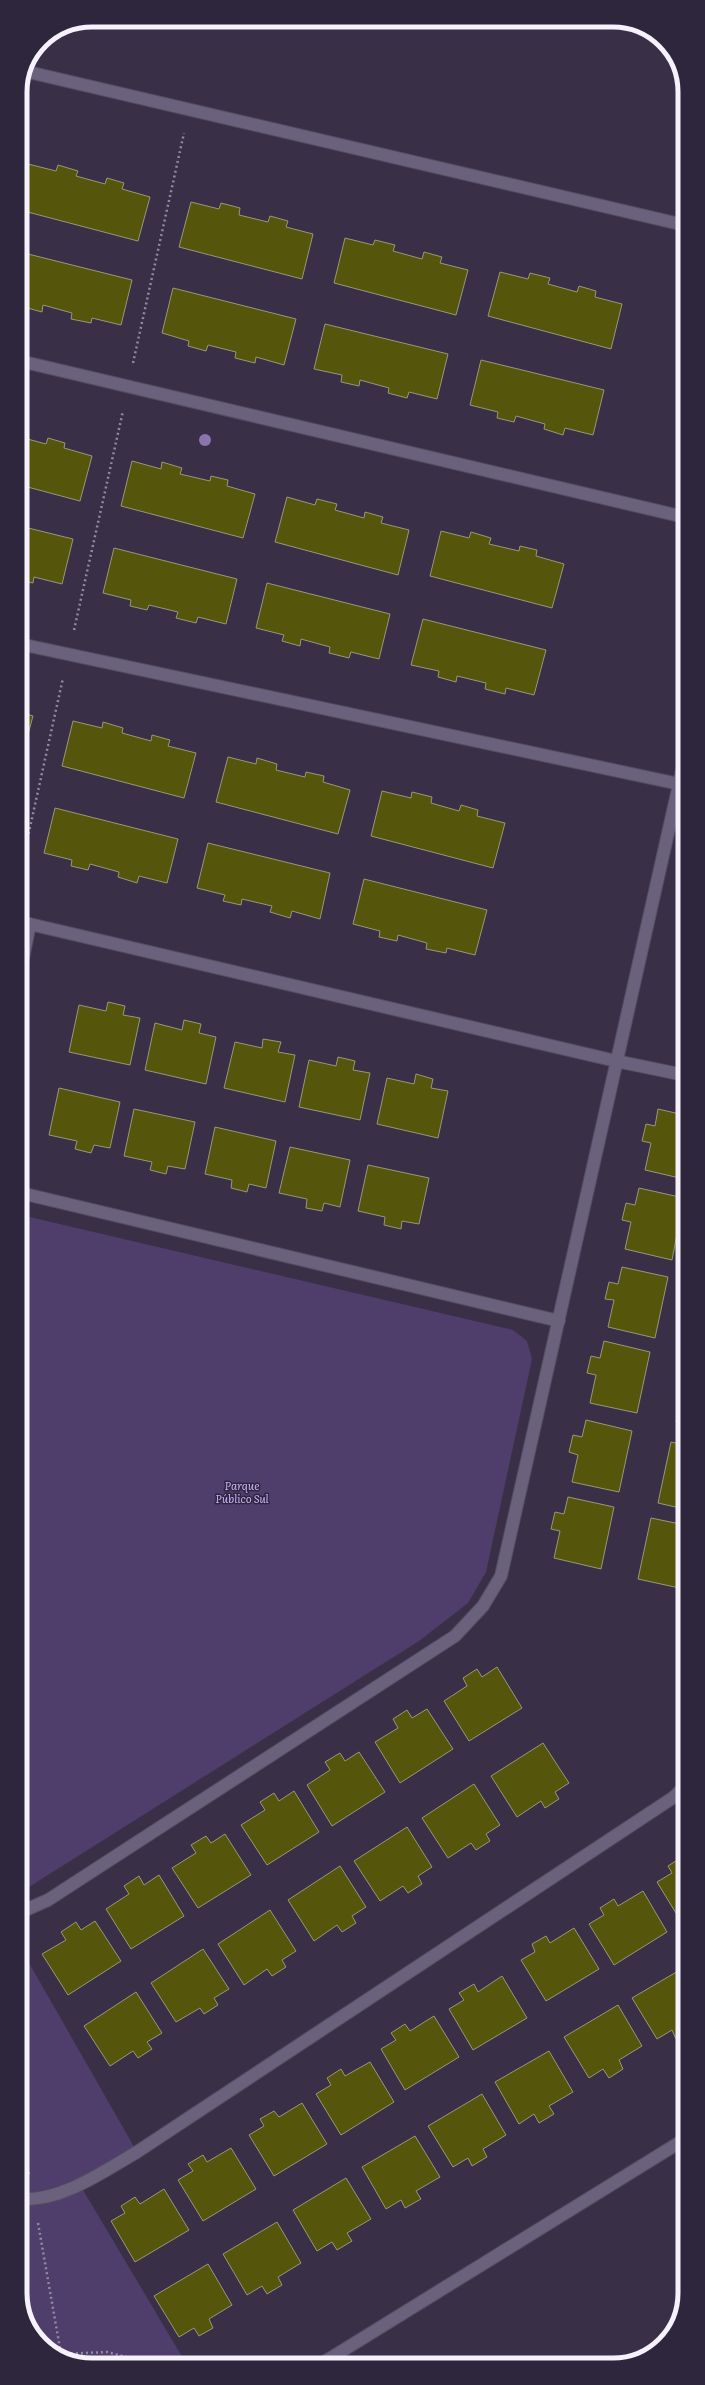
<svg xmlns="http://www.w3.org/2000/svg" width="705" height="2385" font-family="Literata,serif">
<rect width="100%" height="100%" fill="#393048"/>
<path fill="#4f3e6b" d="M21 1215 513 1330 527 1341 532 1359 486 1572 468 1603 419 1641 21 1892Z
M21 1949 137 2152 80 2185 187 2365H87L45 2347 21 2307Z"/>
<path fill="#55550c" stroke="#97987a" d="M28 164 56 171 58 165 78 171 76 176 105 184 107 178 124 183 122 189 150 197 138 241 20 210V193Z
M191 202 219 209 221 203 240 208 239 215 268 222 270 216 288 221 286 227 313 234 302 279 179 247Z
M345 238 373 245 375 240 395 245 393 251 422 259 424 252 442 257 440 263 468 270 456 315 334 283Z
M20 252 132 280 121 325 92 318 91 323 71 319 72 313 43 305 42 312 24 307 26 301 20 299Z
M500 272 528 279 530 273 550 278 548 284 577 292 579 286 596 291 595 297 622 304 611 349 488 316Z
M173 288 296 319 284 365 256 357 255 363 235 358 236 352 208 345 206 351 188 346 189 341 162 333Z
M325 324 448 354 437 399 409 392 407 398 388 393 389 388 360 380 359 386 341 382 342 375 314 369Z
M481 360 604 390 593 435 565 428 563 435 544 429 545 424 516 416 514 422 497 418 498 412 470 405Z
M20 437 46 444 48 438 65 443 64 448 92 456 80 501 20 485Z
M132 461 161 469 162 462 182 468 180 474 210 481 211 476 228 480 227 486 255 494 243 538 121 506Z
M287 497 315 505 317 499 337 504 335 510 364 518 365 512 383 517 381 523 409 530 398 575 275 542Z
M20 526 73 539 62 584 34 577 33 583 20 580Z
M441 531 469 538 471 532 491 538 489 544 519 551 520 546 537 550 536 556 564 564 552 608 430 576Z
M114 548 237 579 226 624 198 617 196 623 176 618 178 612 149 605 147 610 130 606 131 600 103 593Z
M267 583 390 614 379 659 351 652 349 658 329 653 330 647 301 639 300 646 282 641 284 635 256 628Z
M423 619 546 650 534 695 506 688 505 694 485 689 486 683 457 676 456 682 438 677 439 671 411 665Z
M20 712 33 716 21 760H20Z
M73 721 102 728 103 722 123 728 122 733 151 741 152 735 170 740 168 746 196 753 184 798 62 766Z
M228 757 256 764 257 758 277 764 276 770 305 777 306 772 324 776 323 782 350 790 338 834 216 802Z
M382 791 411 798 412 792 432 797 431 803 459 811 461 805 478 810 477 816 505 823 493 868 371 836Z
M55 808 178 839 167 883 139 876 137 883 118 877 119 872 90 864 88 870 71 866 72 860 44 853Z
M208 843 330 873 320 919 292 911 290 918 270 912 272 906 242 899 241 905 223 901 225 895 197 888Z
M364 879 487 910 475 955 447 948 446 953 426 949 427 943 398 935 397 941 379 937 380 931 353 924Z
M108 1002 125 1006 123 1015 140 1018 130 1065 69 1052 79 1005 106 1011Z
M184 1020 201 1024 199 1033 216 1037 206 1084 145 1070 155 1023 182 1030Z
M263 1039 281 1042 278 1052 295 1055 285 1102 224 1088 235 1042 262 1048Z
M338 1057 355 1061 353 1070 370 1073 360 1120 299 1107 309 1060 336 1066Z
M416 1074 433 1079 431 1088 448 1091 438 1138 377 1124 387 1078 414 1084Z
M59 1088 120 1102 110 1148 94 1145 91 1153 75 1149 77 1141 49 1135Z
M134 1109 195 1122 185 1169 168 1166 166 1174 150 1170 152 1162 124 1156Z
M658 1109 684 1115V1179L645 1170 651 1143 642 1141 646 1124 655 1126Z
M215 1127 276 1141 266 1188 249 1184 247 1192 231 1188 232 1180 205 1174Z
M290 1147 350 1160 340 1207 324 1203 322 1211 306 1208 307 1199 279 1193Z
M368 1165 429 1178 419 1224 402 1221 401 1229 384 1225 385 1217 358 1211Z
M639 1188 684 1198 672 1260 625 1249 631 1222 622 1220 626 1203 635 1205Z
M622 1267 668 1277 655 1338 608 1327 614 1300 605 1299 609 1282 618 1284Z
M604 1341 650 1352 637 1413 590 1403 596 1375 587 1373 591 1356 600 1358Z
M684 1385V1424L676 1422Z
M586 1420 632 1431 619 1492 572 1482 578 1455 569 1452 573 1435 582 1437Z
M671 1442 684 1445V1509L658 1503Z
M568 1497 614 1507 601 1569 554 1558 560 1531 551 1529 555 1512 564 1514Z
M651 1518 685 1525 684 1589 638 1579Z
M497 1667 522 1708 469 1741 444 1701 467 1686 463 1678 477 1669 482 1677Z
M427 1709 453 1749 400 1783 375 1742 398 1728 393 1719 407 1710 412 1718Z
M543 1743 569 1783 555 1792 559 1799 545 1808 541 1801 517 1817 491 1776Z
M359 1752 385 1792 332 1826 307 1785 330 1770 325 1762 340 1753 345 1761Z
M474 1784 500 1825 486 1834 490 1841 476 1850 471 1843 448 1858 422 1818Z
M294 1791 319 1832 267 1865 241 1825 265 1810 260 1802 274 1793 279 1801Z
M407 1827 432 1867 418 1876 422 1884 408 1893 403 1886 380 1901 354 1861Z
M225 1834 251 1875 198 1908 172 1868 196 1853 191 1845 206 1836 211 1843Z
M682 1857 685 1861V1921L682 1923 657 1882 672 1873 668 1866Z
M340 1866 366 1907 352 1916 356 1923 342 1932 337 1925 314 1941 288 1900Z
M159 1875 184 1916 131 1949 106 1909 129 1894 124 1886 139 1876 144 1885Z
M643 1891 667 1932 614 1965 589 1924 604 1915 600 1908 614 1899 618 1906Z
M270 1910 296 1951 282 1960 286 1967 272 1976 267 1969 244 1985 218 1944Z
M95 1921 121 1961 68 1995 42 1954 66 1940 61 1932 76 1922 81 1930Z
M574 1928 599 1969 546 2001 521 1960 535 1952 532 1944 546 1936 550 1943Z
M203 1949 229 1989 214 1998 218 2005 204 2014 200 2008 176 2022 151 1983Z
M685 1967V2034L676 2039 672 2030 657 2039 632 1998Z
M502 1976 527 2018 473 2050 449 2009 464 2000 459 1993 474 1984 478 1992Z
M136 1992 162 2033 147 2042 152 2049 138 2058 133 2051 110 2066 84 2026Z
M618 2005 642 2046 619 2060 623 2069 609 2078 603 2069 589 2078 564 2037Z
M434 2016 459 2057 405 2090 381 2049 396 2040 391 2033 405 2024 410 2031Z
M549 2051 573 2092 549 2106 554 2114 539 2123 534 2114 519 2124 495 2082Z
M370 2062 394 2102 341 2135 316 2094 331 2085 327 2078 341 2069 345 2076Z
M482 2094 506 2135 483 2149 487 2157 472 2166 468 2158 453 2167 428 2126Z
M302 2103 327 2144 274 2176 249 2135 264 2126 260 2119 274 2111 279 2117Z
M415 2136 440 2177 416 2191 421 2199 405 2208 401 2200 386 2209 362 2167Z
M231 2148 256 2189 203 2221 178 2180 193 2171 188 2164 203 2155 207 2162Z
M346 2178 371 2219 347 2233 352 2241 337 2250 332 2242 317 2251 293 2210Z
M164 2189 189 2230 135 2262 111 2221 125 2213 121 2206 135 2197 140 2204Z
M277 2222 301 2263 278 2277 282 2285 267 2294 262 2286 247 2295 223 2254Z
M208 2264 232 2305 209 2319 213 2328 199 2336 194 2328 179 2337 154 2296Z"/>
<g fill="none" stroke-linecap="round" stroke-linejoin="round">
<defs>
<path id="minor" d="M24 71 684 225
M20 361 684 517
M20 644 679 784
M21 922 616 1061 684 1075
M21 968 30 924
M21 1193 559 1321
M21 1912 48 1900 455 1636 483 1606 501 1576 684 762
M21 2199C61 2202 104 2171 137 2152L674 1797 685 1786
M321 2364 685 2139"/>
</defs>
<use href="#minor" stroke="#534c60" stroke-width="14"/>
<path stroke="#918b9d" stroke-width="2.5" stroke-dasharray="2 3" stroke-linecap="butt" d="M133 363 184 133
M74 630 123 411
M21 868 63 678
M21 2133 29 2174
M38 2223 61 2354
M61 2354 107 2352 157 2365"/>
<use href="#minor" stroke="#6a617c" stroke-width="12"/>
</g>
<circle fill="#8a76ad" cx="205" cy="440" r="6"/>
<g text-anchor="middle" stroke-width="3" stroke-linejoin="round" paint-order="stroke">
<g font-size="11" font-style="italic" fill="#cdb0ff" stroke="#2e263d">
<text x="242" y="1490">Parque<tspan x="242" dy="13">Público Sul</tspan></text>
</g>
</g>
<path d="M0 0H705V2385H0ZM92 27H613A65 65 0 0 1 678 92V2293A65 65 0 0 1 613 2358H92A65 65 0 0 1 27 2293V92A65 65 0 0 1 92 27Z" fill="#2e263d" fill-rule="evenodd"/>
<path fill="none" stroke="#f5f2fe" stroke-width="5" d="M92 27H613A65 65 0 0 1 678 92V2293A65 65 0 0 1 613 2358H92A65 65 0 0 1 27 2293V92A65 65 0 0 1 92 27Z"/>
</svg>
